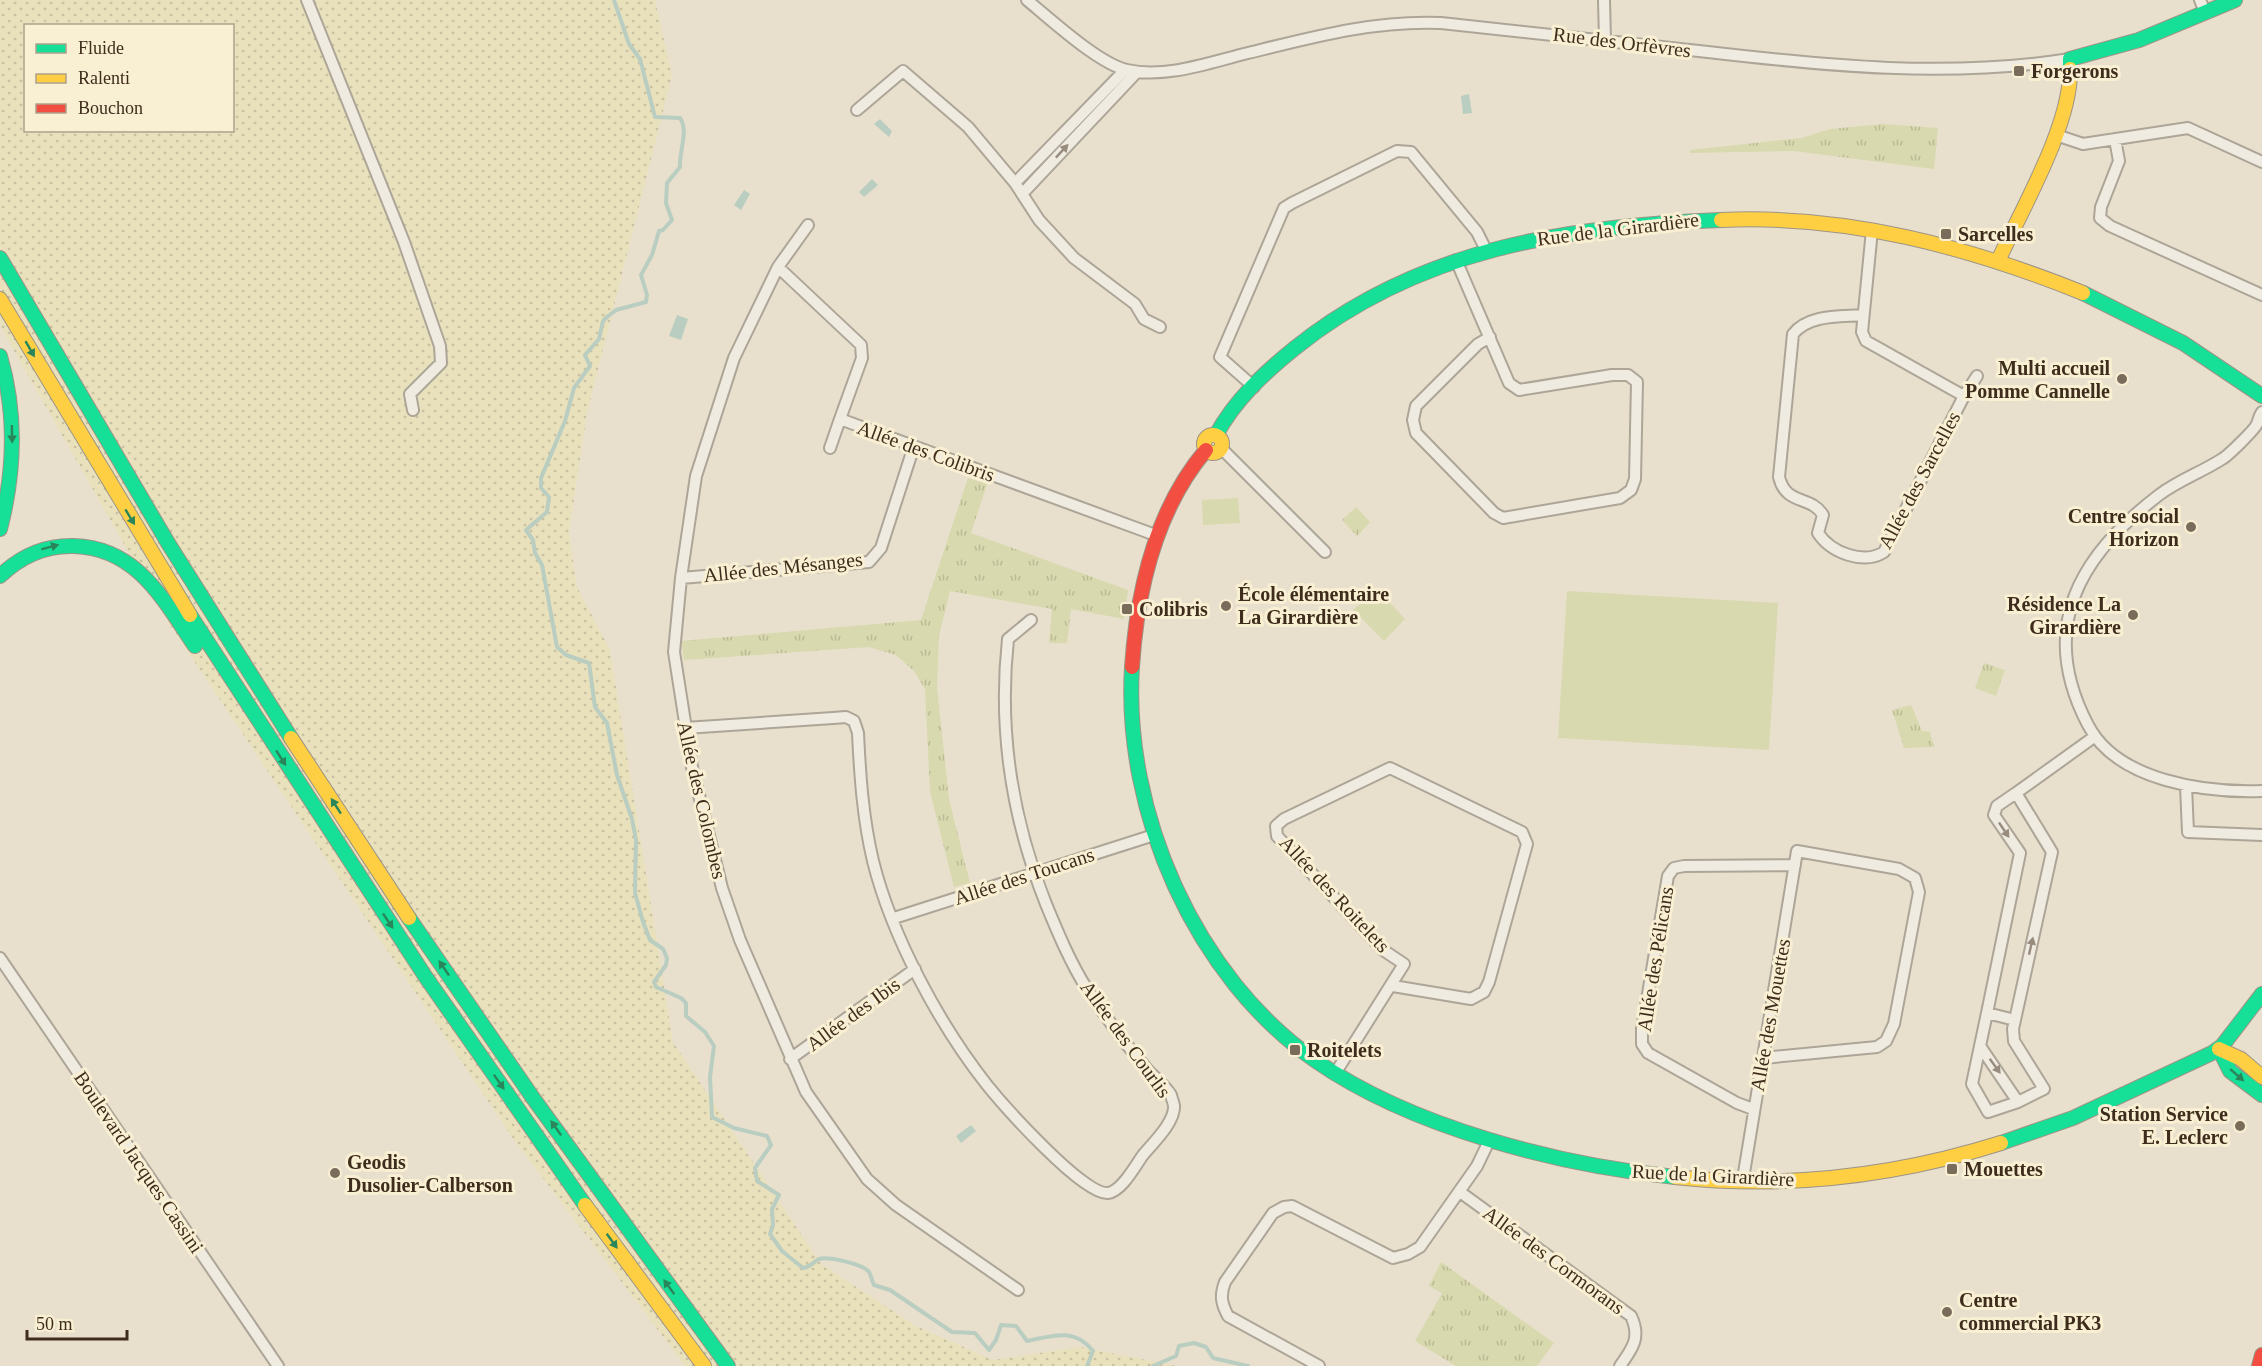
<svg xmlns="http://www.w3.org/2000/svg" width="2262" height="1366" font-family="'Times New Roman',serif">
<defs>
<pattern id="farmland-dots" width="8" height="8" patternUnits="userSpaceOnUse" patternTransform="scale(1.5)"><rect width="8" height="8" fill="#e9e1bc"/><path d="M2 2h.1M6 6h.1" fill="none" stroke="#c9c1a1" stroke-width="1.8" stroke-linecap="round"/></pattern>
<pattern id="grass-tufts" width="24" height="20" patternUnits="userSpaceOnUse" patternTransform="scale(1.5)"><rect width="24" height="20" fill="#d8d9ae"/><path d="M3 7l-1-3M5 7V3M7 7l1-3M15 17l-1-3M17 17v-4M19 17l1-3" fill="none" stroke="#babb95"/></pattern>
</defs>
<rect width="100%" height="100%" fill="#e8e0cd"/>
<path fill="url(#farmland-dots)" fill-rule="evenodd" d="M0 0H655L672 76 587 413 569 532 577 587 610 650 673 1042 821 1264 916 1326 993 1360 1080 1347 1177 1366H685L512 1137 170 625 0 326ZM26 26H232V130H26Z"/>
<path fill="url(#grass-tufts)" d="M1883 124 1938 128 1934 169 1794 151 1690 153V150L1802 138 1830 129Z
M968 478 987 484 971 533 1128 590 1124 619 1071 609 1067 643H1049L1052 609 950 591 939 636 937 687 949 799 970 883 954 887 930 792 925 689 914 671 896 655 869 647 684 660 681 641 921 620Z
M1356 507 1370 522 1357 536 1342 520Z
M1984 663 2005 670 1996 696 1975 688Z
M1911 705 1922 731 1930 732 1934 747 1904 748 1892 710Z
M1441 1262 1554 1343 1537 1366H1456L1415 1341 1442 1293 1429 1286Z"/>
<path fill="#d8d9ae" d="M1238 498 1240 523 1203 525 1202 500Z
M1377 589 1405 619 1384 641 1353 610Z
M1567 591 1778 603 1769 750 1558 738Z"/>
<path fill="#b9cdc1" d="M1469 94 1472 113 1463 114 1461 96Z
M880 119 892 131 889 137 874 124Z
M872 179 878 185 864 197 859 192Z
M744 190 750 194 741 210 734 205Z
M677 315 688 319 681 340 669 336Z
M971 1125 976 1131 961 1143 956 1136Z"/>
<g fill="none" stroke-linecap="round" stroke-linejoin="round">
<path stroke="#b9cdc1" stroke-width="4" d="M614 0 629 44 640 59 655 117 680 118C689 131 679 151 680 167L667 183 666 203 672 220 663 230 659 231 652 255 641 275 647 295 646 302 616 310 607 317 603 321 599 339 585 355 590 366 574 388 565 421 541 478V488L549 497 547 512 526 530 533 540 535 553 542 565 557 647 566 655 589 663 595 707 607 723 617 775 632 819 636 840 635 893 643 922 650 940 663 949 667 958 666 965 654 982 656 987 681 998 686 1003V1016L705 1032 714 1046 710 1077 712 1117 734 1128 767 1136 771 1145 755 1168 757 1181 779 1195 772 1209 773 1225 770 1234 782 1251 803 1268C811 1267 813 1262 819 1259 828 1256 863 1264 869 1272 871 1275 872 1281 874 1285L890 1290 952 1332 975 1333 989 1350 996 1340 1001 1325 1016 1326 1027 1341C1052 1336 1074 1327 1093 1351L1087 1366
M1153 1366 1176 1356 1179 1346 1194 1343 1206 1347 1213 1358 1248 1366"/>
<defs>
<path id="street" d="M307 0 404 242 440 346 441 363 410 394 413 410
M1027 0C1050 19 1099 64 1127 70 1166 79 1211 62 1248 53 1313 37 1375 20 1441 23 1530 32 1619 42 1708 52 1828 66 1949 78 2070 59
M1604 0 1605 40
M2200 0 2205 12
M857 110 903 71 968 127 1015 183 1039 220 1074 258 1135 304 1144 319 1160 327
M2056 135 2083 144 2188 128 2262 162
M2115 139 2119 161 2101 207 2100 218 2110 226 2262 295
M1015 183 1125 70
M1022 194 1137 72
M808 225 778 267 734 358 696 476 681 578 674 652 692 767 722 888 740 940 806 1092 867 1179 896 1205 1018 1290
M1872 230 1862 332 1866 341 1964 396 1977 376
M1456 260 1509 383 1519 390 1612 375H1628L1637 382 1635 479 1631 490 1620 498 1503 518 1494 513 1416 433 1413 420 1416 406 1478 344 1490 337
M778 267 861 345 862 358 840 419 1158 536
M1863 315C1840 317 1809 314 1793 334L1779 477C1786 506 1811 495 1823 515L1818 533C1831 553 1864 565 1884 552L1964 396
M1254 387 1220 357 1284 208 1292 203 1397 151 1411 152 1477 232 1486 250
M2262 412C2259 416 2259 419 2257 424 2255 429 2228 456 2222 459 2202 472 2179 480 2159 495 2079 556 2037 628 2088 725 2117 781 2205 793 2262 791
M830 448 840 419
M1221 448 1325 552
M681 578 869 562 881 548 914 446
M685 728 833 718 846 717 854 721 858 733C860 776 863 819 873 861 892 937 939 1024 987 1085 1004 1106 1084 1196 1108 1193 1122 1191 1135 1166 1143 1155 1153 1143 1175 1122 1174 1106 1174 1104 1171 1096 1171 1095 1165 1085 1154 1077 1147 1069 1125 1044 1105 1016 1087 989 1070 962 1058 933 1046 904 1012 819 998 731 1008 639L1031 620
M2186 786 2188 832 2262 835
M2016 793 2094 737
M894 918 1154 835
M0 958 278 1366
M1987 1013 1980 1046 2018 1102 2044 1089 2014 1041 2013 1029 2052 852 2016 793 1997 806 1994 815 2020 853 1987 1013 2015 1020
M1980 1046 1972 1084 1988 1112 2018 1102
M790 1059 915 969
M1336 1072 1404 964 1383 950 1277 836 1276 826 1284 819 1390 768 1522 832 1527 844 1489 982 1484 992 1471 999 1393 986
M1753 1109 1737 1103 1648 1053 1642 1044V1029L1668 876 1674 868 1684 866 1795 865
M1743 1179 1797 851 1899 869 1915 878 1919 892 1894 1024 1886 1041 1877 1047 1763 1058
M1460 1192 1631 1316C1641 1337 1633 1348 1620 1366
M1319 1366 1228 1316C1221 1303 1220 1295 1225 1282L1273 1213 1284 1207 1292 1206 1393 1258 1408 1254 1420 1247 1477 1166 1489 1141"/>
<path id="fast" d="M2070 69V59L2139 40 2235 0
M0 258 168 543 291 738
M2083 293 2183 343 2262 396
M0 356C17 414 15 471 0 529
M1216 435C1235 400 1264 373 1295 348 1418 249 1567 226 1721 220
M0 576C21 556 45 545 74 546 137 548 163 599 195 646
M190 615 425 976 585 1205
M1132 667C1123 812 1195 977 1316 1061 1413 1128 1559 1165 1675 1177
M409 918 533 1098 728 1366
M2219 1049 2230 1071 2262 1095
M2001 1143 2073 1118 2212 1053 2222 1046 2262 994"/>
<path id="slow" d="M1721 220C1846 214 1969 247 2083 293
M1999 259C2022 209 2072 123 2070 69
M0 299 190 615
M1204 444a9 9 0 1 1 18 0a9 9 0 1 1-18 0Z
M291 738 409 918
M2219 1049 2241 1059 2262 1077
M1675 1177C1785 1189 1896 1176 2001 1143
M585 1205 704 1366"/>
<path id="jam" d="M1132 667C1137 591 1156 509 1206 450
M2259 1366 2262 1355"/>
</defs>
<use href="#street" stroke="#ada597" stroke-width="14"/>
<use href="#fast" stroke="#9d9486" stroke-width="16"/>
<use href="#slow" stroke="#9d9486" stroke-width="16"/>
<use href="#jam" stroke="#9d9486" stroke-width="16"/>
<use href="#street" stroke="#f0ebe0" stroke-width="10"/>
<use href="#fast" stroke="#16e098" stroke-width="14"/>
<use href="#slow" stroke="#ffcf43" stroke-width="14"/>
<use href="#jam" stroke="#f24e42" stroke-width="14"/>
</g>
<defs><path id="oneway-solid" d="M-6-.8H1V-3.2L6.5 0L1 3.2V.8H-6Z" transform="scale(1.5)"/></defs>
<g fill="#978c7e">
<use href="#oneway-solid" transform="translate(1062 151) rotate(-47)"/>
<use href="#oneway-solid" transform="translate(2004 830) rotate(56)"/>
<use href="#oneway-solid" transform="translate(2031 946) rotate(-77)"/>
<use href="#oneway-solid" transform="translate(1995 1066) rotate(54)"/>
</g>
<g fill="#2a865a">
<use href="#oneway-solid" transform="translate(30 349) rotate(60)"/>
<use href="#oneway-solid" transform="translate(12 434) rotate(89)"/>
<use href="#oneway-solid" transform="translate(130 517) rotate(59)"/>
<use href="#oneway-solid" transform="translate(50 547) rotate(-15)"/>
<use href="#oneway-solid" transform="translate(281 758) rotate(57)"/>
<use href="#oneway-solid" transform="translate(336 806) rotate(-123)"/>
<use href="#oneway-solid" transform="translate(388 921) rotate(56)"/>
<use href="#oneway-solid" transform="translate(444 968) rotate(-124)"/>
<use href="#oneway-solid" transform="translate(2237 1075) rotate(41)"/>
<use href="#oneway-solid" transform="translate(499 1082) rotate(55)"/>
<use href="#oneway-solid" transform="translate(556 1128) rotate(-125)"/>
<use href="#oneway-solid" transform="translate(612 1241) rotate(54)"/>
<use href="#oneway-solid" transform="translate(669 1287) rotate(-126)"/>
</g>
<g fill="#7a6c5a" stroke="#f9efd3" stroke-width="2">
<rect x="2013" y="65" width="12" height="12" rx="3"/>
<rect x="1940" y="228" width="12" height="12" rx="3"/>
<circle cx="2122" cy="379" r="6"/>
<circle cx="2191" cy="527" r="6"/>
<circle cx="1226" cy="606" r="6"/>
<rect x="1121" y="603" width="12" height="12" rx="3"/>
<circle cx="2133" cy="615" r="6"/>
<rect x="1289" y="1044" width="12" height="12" rx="3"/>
<circle cx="2240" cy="1126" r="6"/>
<rect x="1946" y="1163" width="12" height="12" rx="3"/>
<circle cx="335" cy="1173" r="6"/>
<circle cx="1947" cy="1312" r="6"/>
</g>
<g text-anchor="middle" stroke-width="6" stroke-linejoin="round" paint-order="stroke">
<g font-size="20" fill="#3e2d1c" stroke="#f9efd3">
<text transform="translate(1622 42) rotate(7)" y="7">Rue des Orfèvres</text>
<text transform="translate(1618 229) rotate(-7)" y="7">Rue de la Girardière</text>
<text transform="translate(926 451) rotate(20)" y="7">Allée des Colibris</text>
<text transform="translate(1919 480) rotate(-62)" y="7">Allée des Sarcelles</text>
<text transform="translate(783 567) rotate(-6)" y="7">Allée des Mésanges</text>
<text transform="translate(702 800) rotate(77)" y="7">Allée des Colombes</text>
<text transform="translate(1024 876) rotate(-18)" y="7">Allée des Toucans</text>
<text transform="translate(1335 894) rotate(47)" y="7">Allée des Roitelets</text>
<text transform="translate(1655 959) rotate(-81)" y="7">Allée des Pélicans</text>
<text transform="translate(853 1014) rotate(-36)" y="7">Allée des Ibis</text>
<text transform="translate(1770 1015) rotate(-80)" y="7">Allée des Mouettes</text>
<text transform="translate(1126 1039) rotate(54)" y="7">Allée des Courlis</text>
<text transform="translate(139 1162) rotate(56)" y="7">Boulevard Jacques Cassini</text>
<text transform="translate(1713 1175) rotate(3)" y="7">Rue de la Girardière</text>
<text transform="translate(1554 1260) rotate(36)" y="7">Allée des Cormorans</text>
</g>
<g font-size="20" font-weight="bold" fill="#3e2d1c" stroke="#f9efd3" text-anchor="start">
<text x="2031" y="78">Forgerons</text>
<text x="1958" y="241">Sarcelles</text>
<text x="2110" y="375" text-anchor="end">Multi accueil<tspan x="2110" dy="23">Pomme Cannelle</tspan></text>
<text x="2179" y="523" text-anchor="end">Centre social<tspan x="2179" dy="23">Horizon</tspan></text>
<text x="1238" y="601">École élémentaire<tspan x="1238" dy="23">La Girardière</tspan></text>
<text x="2121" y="611" text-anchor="end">Résidence La<tspan x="2121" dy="23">Girardière</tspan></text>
<text x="1139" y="616">Colibris</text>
<text x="1307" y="1057">Roitelets</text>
<text x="2228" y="1121" text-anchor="end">Station Service<tspan x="2228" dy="23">E. Leclerc</tspan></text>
<text x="347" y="1169">Geodis<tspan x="347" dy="23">Dusolier-Calberson</tspan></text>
<text x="1964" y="1176">Mouettes</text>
<text x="1959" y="1307">Centre<tspan x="1959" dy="23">commercial PK3</tspan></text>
</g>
</g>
<rect x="24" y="24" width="210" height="108" fill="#f9efd3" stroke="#aea18a" stroke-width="1.5"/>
<rect x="36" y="44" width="30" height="9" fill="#16e098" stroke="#aea18a" stroke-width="1.5"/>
<text x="78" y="54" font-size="18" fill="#3e2d1c">Fluide</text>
<rect x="36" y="74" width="30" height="9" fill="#ffcf43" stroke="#aea18a" stroke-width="1.5"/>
<text x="78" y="84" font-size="18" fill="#3e2d1c">Ralenti</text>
<rect x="36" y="104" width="30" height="9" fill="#f24e42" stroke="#aea18a" stroke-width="1.5"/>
<text x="78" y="114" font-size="18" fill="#3e2d1c">Bouchon</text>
<path d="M27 1330v9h100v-9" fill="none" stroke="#3e2d1c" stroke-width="3"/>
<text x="36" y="1330" font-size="18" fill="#3e2d1c" stroke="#f9efd3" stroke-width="4.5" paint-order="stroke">50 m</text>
</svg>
